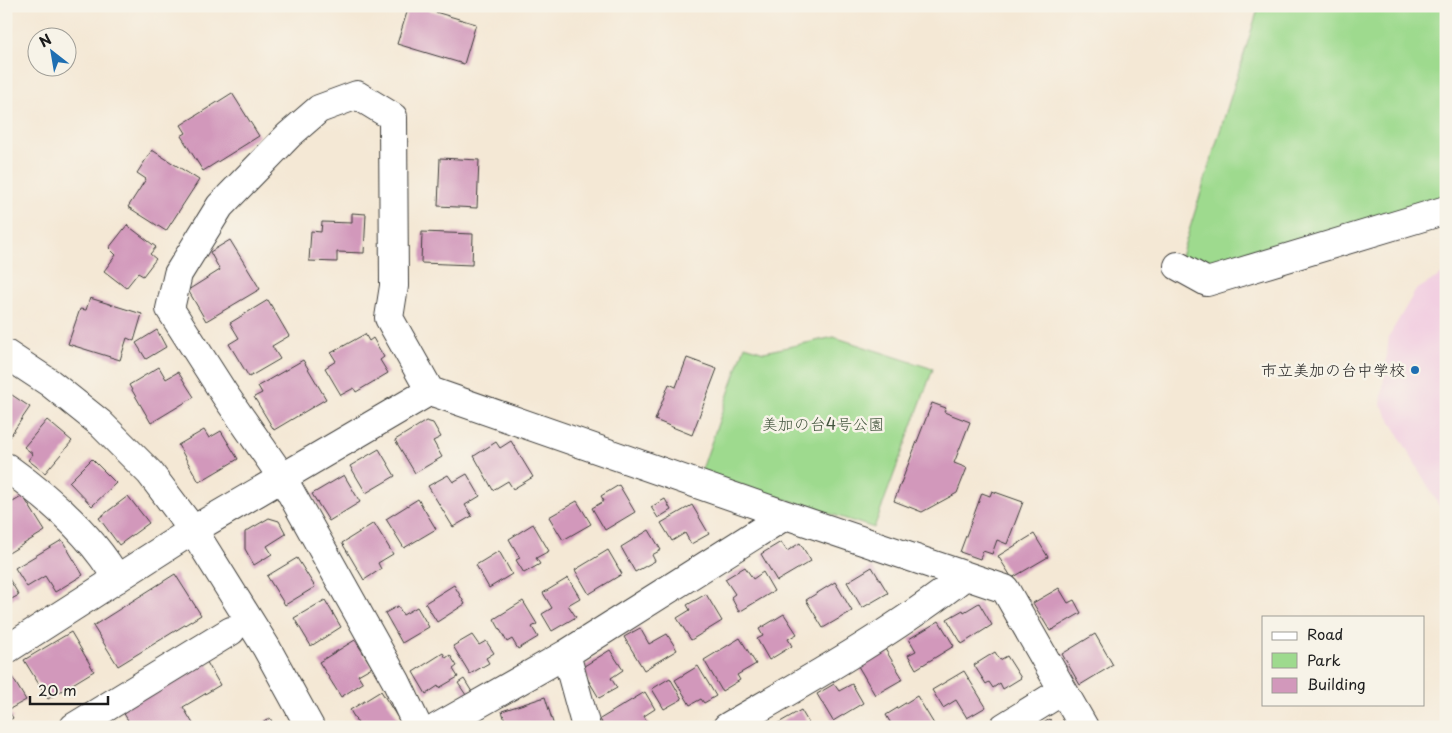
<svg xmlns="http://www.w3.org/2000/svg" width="1452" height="733" font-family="'Playpen Sans','Klee One',sans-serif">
<rect width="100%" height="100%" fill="#f7f3e8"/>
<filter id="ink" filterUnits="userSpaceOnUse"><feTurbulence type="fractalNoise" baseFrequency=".02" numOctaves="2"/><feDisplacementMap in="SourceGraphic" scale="10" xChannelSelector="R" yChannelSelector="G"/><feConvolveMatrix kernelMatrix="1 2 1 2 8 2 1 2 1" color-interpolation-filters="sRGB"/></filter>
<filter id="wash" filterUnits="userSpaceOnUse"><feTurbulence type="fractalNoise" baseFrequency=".0096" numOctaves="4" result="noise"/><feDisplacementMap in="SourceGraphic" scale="20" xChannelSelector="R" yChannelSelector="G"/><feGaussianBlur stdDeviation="1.12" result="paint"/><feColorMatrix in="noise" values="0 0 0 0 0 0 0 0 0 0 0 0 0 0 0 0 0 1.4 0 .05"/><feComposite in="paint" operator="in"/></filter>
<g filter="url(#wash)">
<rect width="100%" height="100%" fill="#f4e8d5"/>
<path fill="#f2cfe1" d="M1446 272V518L1381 404 1389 336 1416 290Z"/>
<path fill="#9eda8e" stroke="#5d7b55" d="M1259 6H1446V210L1207 282 1178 266Z
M834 337 933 369 874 528 701 472 745 346 764 352Z"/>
<g id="blocks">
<path fill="#d298bb" d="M409 6H415L476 24 464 64 397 44Z
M232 93 259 136 203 171 181 136 186 133 181 125Z
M152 150 199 180 166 231 128 207 146 179 137 173Z
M440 158 479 160 477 208 438 206Z
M352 213 366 214 364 253 337 252V262L309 261 311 231 321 232 322 222 352 223Z
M127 225 156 247 150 254 156 259 143 276 138 273 126 288 104 271 116 255 109 248Z
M422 232 473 234 472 265 421 263Z
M230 240 260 289 206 321 188 290 220 270 210 252Z
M90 298 142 314 134 341 127 338 120 360 68 344 80 309 86 310Z
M268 300 289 336 272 346 280 359 249 377 229 344 239 338 230 323Z
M157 330 166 347 146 359 136 343Z
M365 334 369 341 373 338 384 357 380 360 388 373 356 392 354 388 341 395 325 368 336 361 331 353Z
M687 358 717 369 692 435 655 420 669 384 676 387Z
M303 360 326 399 274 430 254 397 262 393 258 386Z
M159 367 166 379 178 372 194 397 151 423 129 385Z
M6 391 30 407 6 442Z
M932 403 946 408 944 412 970 422 954 463 967 468 957 493 922 512 894 501Z
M47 420 72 441 45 473 28 460 33 454 24 447Z
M426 421 433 423 441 437 433 441 442 457 415 473 395 440Z
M204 430 209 438 221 431 238 459 199 482 178 445Z
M511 441 533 477 513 489 508 481 493 490 474 456 496 442 500 448Z
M379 449 395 476 366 493 350 466Z
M92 459 116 483 92 506 69 482Z
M467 474 480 496 465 505 472 516 453 527 428 486 448 475 453 482Z
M344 475 360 502 329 521 312 494Z
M619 485 635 512 605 530 592 508 604 501 601 496Z
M992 491 1023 502 1007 544 997 540 992 554 983 551 980 559 960 552 982 493 990 496Z
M23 496 45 531 7 554 6 506Z
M128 496 149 523 119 545 99 518Z
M418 499 436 529 404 548 386 519Z
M665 499 671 510 658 518 651 507Z
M577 501 591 524 563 540 549 517Z
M692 505 709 534 691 544 685 533 672 541 661 523Z
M269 518 279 521 286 534 267 546 272 554 254 565 245 549V532Z
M374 523 393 554 378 563 381 569 364 580 342 543Z
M533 524 549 551 536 558 540 564 524 573 516 560 520 558 509 539Z
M649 530 661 550 652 555 655 561 635 572 621 547Z
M1034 534 1048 557 1012 578 998 556Z
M62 540 83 575 55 592 45 576 27 587 15 568Z
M781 542 787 551 800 543 811 561 777 581 761 554Z
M608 550 622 574 589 594 575 570Z
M499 551 512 574 489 588 476 565Z
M297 558 315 587 285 605 267 576Z
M745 567 753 579 763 572 774 591 739 612 731 597 735 594 725 579Z
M872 567 888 593 862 608 847 582Z
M6 574 19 595 6 602Z
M175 574 201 615 118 666 93 626Z
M568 578 580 598 568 605 576 617 552 631 542 614 552 608 543 593Z
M835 582 852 611 823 628 806 600Z
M454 585 465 604 437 622 425 603Z
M1059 588 1068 603 1074 600 1081 613 1050 631 1033 603Z
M706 594 722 621 691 640 677 618 690 610 687 605Z
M325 600 341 627 311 646 294 618Z
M523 601 537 624 532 627 538 637 518 649 512 639 507 642 494 619Z
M979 603 992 625 962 644 947 619 963 610 964 612Z
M398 606 403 615 417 607 429 627 402 643 385 613Z
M784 614 797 634 788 639 792 646 769 660 757 639 763 636 759 629Z
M939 621 954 646 916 669 908 655 916 651 909 639Z
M640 628 649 644 667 634 677 650 644 670 624 637Z
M71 632 94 671 48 699 24 660Z
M1095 634 1113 665 1080 685 1062 654Z
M472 635 479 645 486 641 494 653 486 658 489 663 470 674 453 646Z
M740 638 756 664 737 675 740 680 722 691 704 660Z
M355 640 372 667 358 675 363 683 341 697 319 662Z
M885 649 903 679 875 695 858 666Z
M610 650 623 670 611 678 617 688 599 698 581 668Z
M995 652 1000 660 1007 656 1021 678 1003 689 1000 683 993 688 989 682 986 684 974 665Z
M443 653 446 658 450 655 457 666 453 669 458 677 439 688 438 686 426 694 413 672Z
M204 657 220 685 183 707 195 727H132L120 707Z
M698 666 716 696 704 703 701 699 690 705 675 680Z
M964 671 986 707 967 718 956 700 943 708 932 690Z
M9 672 26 700 8 710 13 718 6 722V673Z
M670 678 682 699 664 709 652 689Z
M464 679 472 692 466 695 458 683Z
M834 684 839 691 852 684 863 703 833 721 817 694Z
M381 691 401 723 395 727H360L350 710Z
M645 692 655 709 644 716 650 727H604L600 719Z
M917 696 934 724 930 727H893L886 715Z
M545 697 554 726 507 727 502 711Z
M801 710 811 727H776L775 725Z
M270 718 275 727H256Z
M1050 719 1055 727H1037Z"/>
</g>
</g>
<g filter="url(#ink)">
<use href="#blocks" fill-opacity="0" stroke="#3c3b38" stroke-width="1"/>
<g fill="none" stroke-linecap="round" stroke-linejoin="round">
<defs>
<path id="minor" d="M1178 266 1207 282 1446 210
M6 354 50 383 100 423 150 473 193 530 266 647 310 727
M6 467C48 497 92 535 117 579
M6 650 193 530 430 391
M566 654 586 727
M74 727 231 631
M418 727 396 681 282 477 225 395 170 309 178 274 220 206 289 135 319 109 357 95 393 117 394 286 389 318 430 391 786 515 1005 589 1084 727
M438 727 566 654 786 515
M727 727C808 680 891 634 965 576
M1004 727 1062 691"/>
</defs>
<use href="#minor" stroke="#3c3b38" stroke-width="30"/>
<use href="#minor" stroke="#fff" stroke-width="28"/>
</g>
</g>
<circle fill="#1f6fb2" stroke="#f7f3e8" stroke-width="2" cx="1415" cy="370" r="5"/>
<g text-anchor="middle" stroke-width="5" stroke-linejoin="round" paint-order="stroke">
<g font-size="16" fill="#1c1c1c" stroke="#f7f3e8" text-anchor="end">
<text x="1405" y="376">市立美加の台中学校</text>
</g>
<g font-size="16" fill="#43553e" stroke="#f7f3e8">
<text x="823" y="430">美加の台4号公園</text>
</g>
</g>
<rect width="1452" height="733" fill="none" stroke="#f7f3e8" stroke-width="25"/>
<rect x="1262" y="616" width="162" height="90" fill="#f7f3e8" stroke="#9f9d96"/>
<rect x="1272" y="632" width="25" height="8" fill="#ffffff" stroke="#9f9d96"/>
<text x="1307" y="640" font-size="15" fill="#1c1c1c">Road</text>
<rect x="1272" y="653" width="25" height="15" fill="#9eda8e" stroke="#9f9d96"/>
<text x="1307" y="666" font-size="15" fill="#1c1c1c">Park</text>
<rect x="1272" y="678" width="25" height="15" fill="#d298bb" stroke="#9f9d96"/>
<text x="1307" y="690" font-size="15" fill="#1c1c1c">Building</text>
<g transform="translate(52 52) rotate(329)"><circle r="24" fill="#f7f3e8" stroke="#9f9d96"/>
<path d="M0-4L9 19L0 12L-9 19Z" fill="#1f6fb2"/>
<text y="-8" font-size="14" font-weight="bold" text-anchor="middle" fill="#1c1c1c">N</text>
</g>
<path d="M30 696v8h78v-8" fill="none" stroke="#1c1c1c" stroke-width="2.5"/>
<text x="38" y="696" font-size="15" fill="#1c1c1c" stroke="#f7f3e8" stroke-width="4" paint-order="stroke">20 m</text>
</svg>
